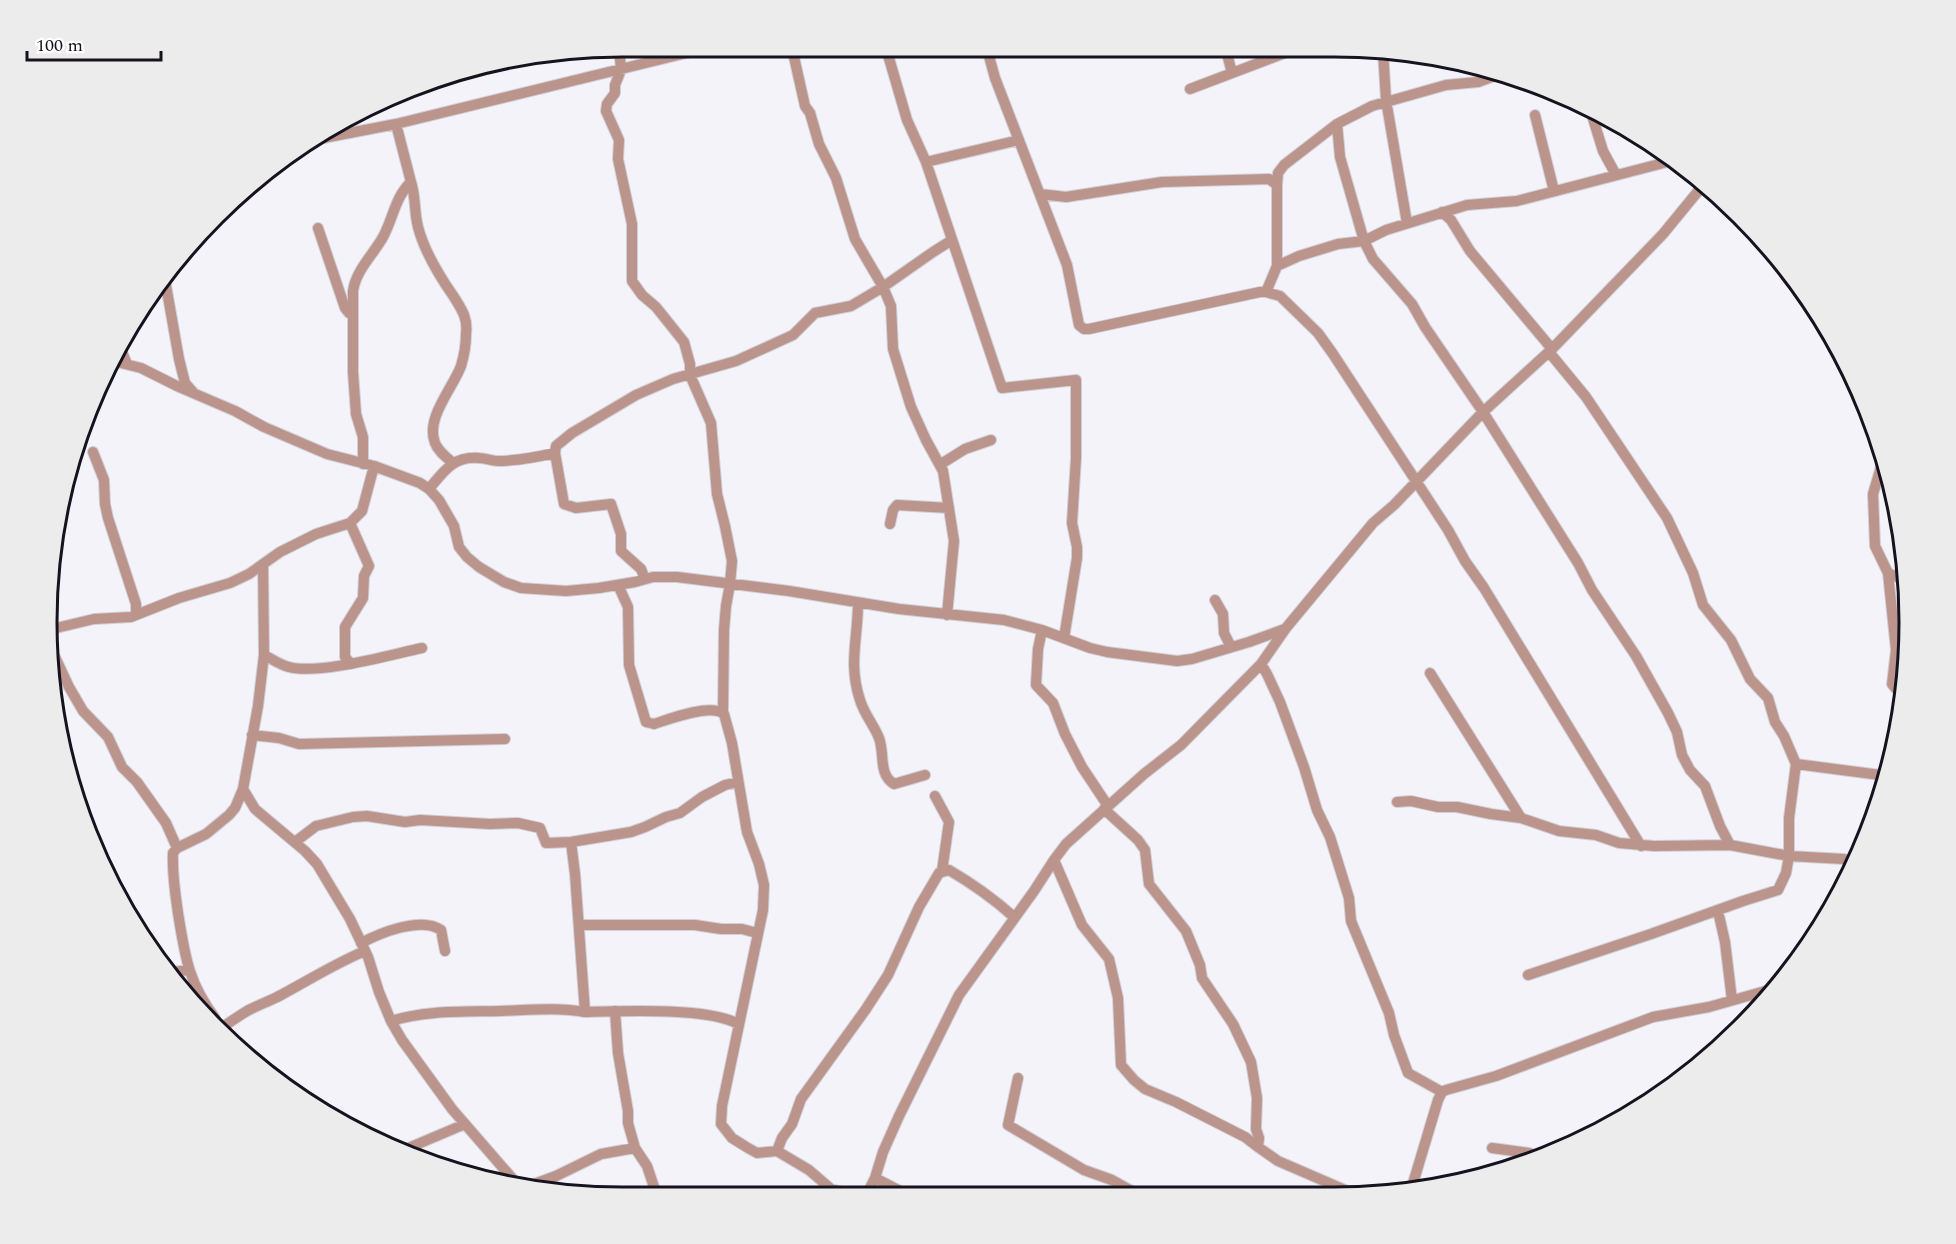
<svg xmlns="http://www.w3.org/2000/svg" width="1956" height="1244" font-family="Spectral,serif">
<rect width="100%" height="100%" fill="#f5f3fa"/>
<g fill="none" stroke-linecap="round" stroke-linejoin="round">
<defs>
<path id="street" d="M619 47 621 70 615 85V93L607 104 606 111 619 140 618 159 632 224V281L642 295 656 307 684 342 690 364V375L711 423 717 494 725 526 732 561 730 584 726 606 724 630 723 712
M792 48 805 106 810 113 819 144 836 178 855 239 883 287 891 306 893 349 911 407 926 440 943 471 954 541 947 615
M886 48 907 120 926 162 1002 388 1076 380V458L1072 523 1077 547V558L1064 638
M987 49 995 78 1067 265 1079 325 1084 329H1089L1260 292H1266L1280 296 1318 333 1333 354 1448 530 1465 561 1484 588 1641 846
M1226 50 1232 73
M1383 51 1386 100 1407 223
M1190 89 1290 51
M1591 112 1603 151 1616 175
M1535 115 1554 191
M1337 124 1340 157 1364 241 1373 259 1412 304 1425 327 1483 412 1578 563 1592 590 1636 656 1668 713 1677 732 1682 755 1690 770 1705 786 1720 826 1730 845
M308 141 396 124 711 47
M926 162 1019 140
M411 182C416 197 414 212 418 227 424 250 440 277 454 297 462 310 468 318 466 334 466 345 464 356 461 366 453 388 425 418 435 443 438 451 446 457 453 463
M1040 194 1066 197 1162 182 1269 179 1277 185
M1442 212 1451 220 1470 251 1552 349
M318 228 345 308 349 313 353 315
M1277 266 1299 256 1338 244 1364 241 1386 230 1467 205 1517 201 1675 160
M164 274 179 359 185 383 193 392
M1266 292 1277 266V185L1278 173 1284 165 1337 124 1372 106 1446 85 1478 82 1497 75
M122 352 127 364
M117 362 141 368 179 387 235 411 264 427 327 454 374 466 420 483 429 489 439 500 454 526 459 547 467 557 479 567 504 582 521 588 566 591 599 588 635 582 653 577H677L789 591 899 609 1004 620 1042 630 1090 648 1107 652 1177 661 1192 659 1249 642 1285 629
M93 452 104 480 105 504 108 518 136 604V615
M555 453 556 446 572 433 636 395 673 379 736 361 793 335 815 313 851 306 883 287 933 252 952 240
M1884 457 1873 494 1875 546 1888 573 1899 578 1906 580
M363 464V437L356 414 353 372V291C356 270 373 255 383 237 393 219 395 197 411 182L396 124
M941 464 965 449 991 440
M429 489C444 471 453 456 479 458 485 458 492 461 498 461 517 461 537 457 555 453L564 504 576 508 611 504 621 534V551L641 569 645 579
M890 524 893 510 897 505 949 508
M1888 573 1896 650 1892 684 1902 696
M618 585 628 607 629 665 646 722 654 724C669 719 711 703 724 714L732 743 747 832 759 864 764 885 763 910 722 1106 721 1124 732 1138 748 1148 757 1153 777 1151 809 1170 831 1189 849 1194
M1215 600 1223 614 1224 633 1231 647
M858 603C858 638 848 664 860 700 864 714 874 725 879 738 885 754 878 774 894 784L925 775
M52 629 94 619 131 617 179 598 230 583 249 574 280 552 316 534 350 523 362 511 374 466
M1042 630 1038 649 1036 685 1053 703 1065 734 1082 767 1108 806
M264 655C272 659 280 665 289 667 319 675 389 655 422 648
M55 657 69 687 83 711 108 737 122 767 137 782 166 823 177 848
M350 663 345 657V627L363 598 364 576 369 566 350 523
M1261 664 1267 674 1280 702 1304 767 1317 810 1330 837 1349 898 1351 921 1389 1013 1394 1035 1408 1073 1442 1092
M1430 673 1521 818 1559 831 1596 835 1619 843 1654 846 1730 845 1789 856 1844 859 1856 862
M252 735 279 738 299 744 505 739
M1796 764 1888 776
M243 789 255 809 305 851 317 864 350 919 368 957 379 992 391 1021 402 1040 452 1109 518 1185
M935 796 949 822 942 871
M1397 802 1411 801 1438 807H1457L1491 814 1521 818
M1104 809 1138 840 1145 850 1149 884 1186 931 1200 965 1202 978 1233 1024 1251 1062 1257 1098 1256 1129 1259 1138 1258 1147 1278 1161 1359 1196
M295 842 316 826 353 817 367 816 405 822 420 820 490 824 518 823 540 828 546 843 571 842 575 874 585 1012
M571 842 631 832 645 827 666 817 680 813 702 797 725 785 738 782
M1054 860 1082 925 1109 959 1118 998 1121 1065 1134 1080 1145 1089 1176 1102 1245 1137 1258 1147
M1718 911 1725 942 1732 1000
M579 925H695L721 929H742L757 933
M361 943C380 933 421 916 441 930L445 951
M172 972 189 970
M1528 975 1651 934 1743 901 1778 890 1786 873 1789 856V818L1796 764 1784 736 1775 722 1768 698 1750 679 1731 640 1703 605 1693 573 1667 518 1586 397 1549 352
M615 1011 618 1053 628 1111V1123L635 1148 647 1166 656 1193
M215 1018C188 982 185 956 178 913 175 893 172 874 173 853L177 848 206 834 229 815 235 808 243 789 258 706 264 655 263 564
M391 1021C426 1010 464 1012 501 1011 529 1010 557 1007 585 1012 620 1011 709 1007 738 1024
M223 1027C231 1021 239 1016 247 1011 258 1005 270 1001 281 995 309 980 336 963 365 951
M1018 1078 1008 1125 1084 1170 1112 1180 1139 1195
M1492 1148 1529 1153 1539 1157
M777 1151 782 1138 792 1124 801 1099 866 1009 888 975 919 907 939 873 949 870C973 884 994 899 1014 917
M399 1152 465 1124
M875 1178 906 1194
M526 1187 556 1176 601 1154 635 1148
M1411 1190 1438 1100 1442 1092 1446 1090 1496 1076 1653 1017 1709 1007 1776 988
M867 1194 875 1178 883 1152 899 1116 959 995 1034 891 1054 860 1066 844 1144 774 1181 745 1261 664 1286 628 1373 523 1394 505 1483 412 1552 349 1663 234 1704 184"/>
</defs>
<use href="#street" stroke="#d1cfd7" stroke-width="12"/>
<use href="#street" stroke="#bb948c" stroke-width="10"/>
</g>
<path d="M0 0H1956V1244H0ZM622 57H1334A565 565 0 0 1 1899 622V622A565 565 0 0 1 1334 1187H622A565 565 0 0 1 57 622V622A565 565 0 0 1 622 57Z" fill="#ececed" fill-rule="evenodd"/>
<path fill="none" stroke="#16121e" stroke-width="3" d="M622 57H1334A565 565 0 0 1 1899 622V622A565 565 0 0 1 1334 1187H622A565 565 0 0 1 57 622V622A565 565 0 0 1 622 57Z"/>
<path d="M27 51v9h134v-9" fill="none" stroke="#16121e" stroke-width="3"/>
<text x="36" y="51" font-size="18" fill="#16121e" stroke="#ffffff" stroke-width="4.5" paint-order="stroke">100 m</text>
</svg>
